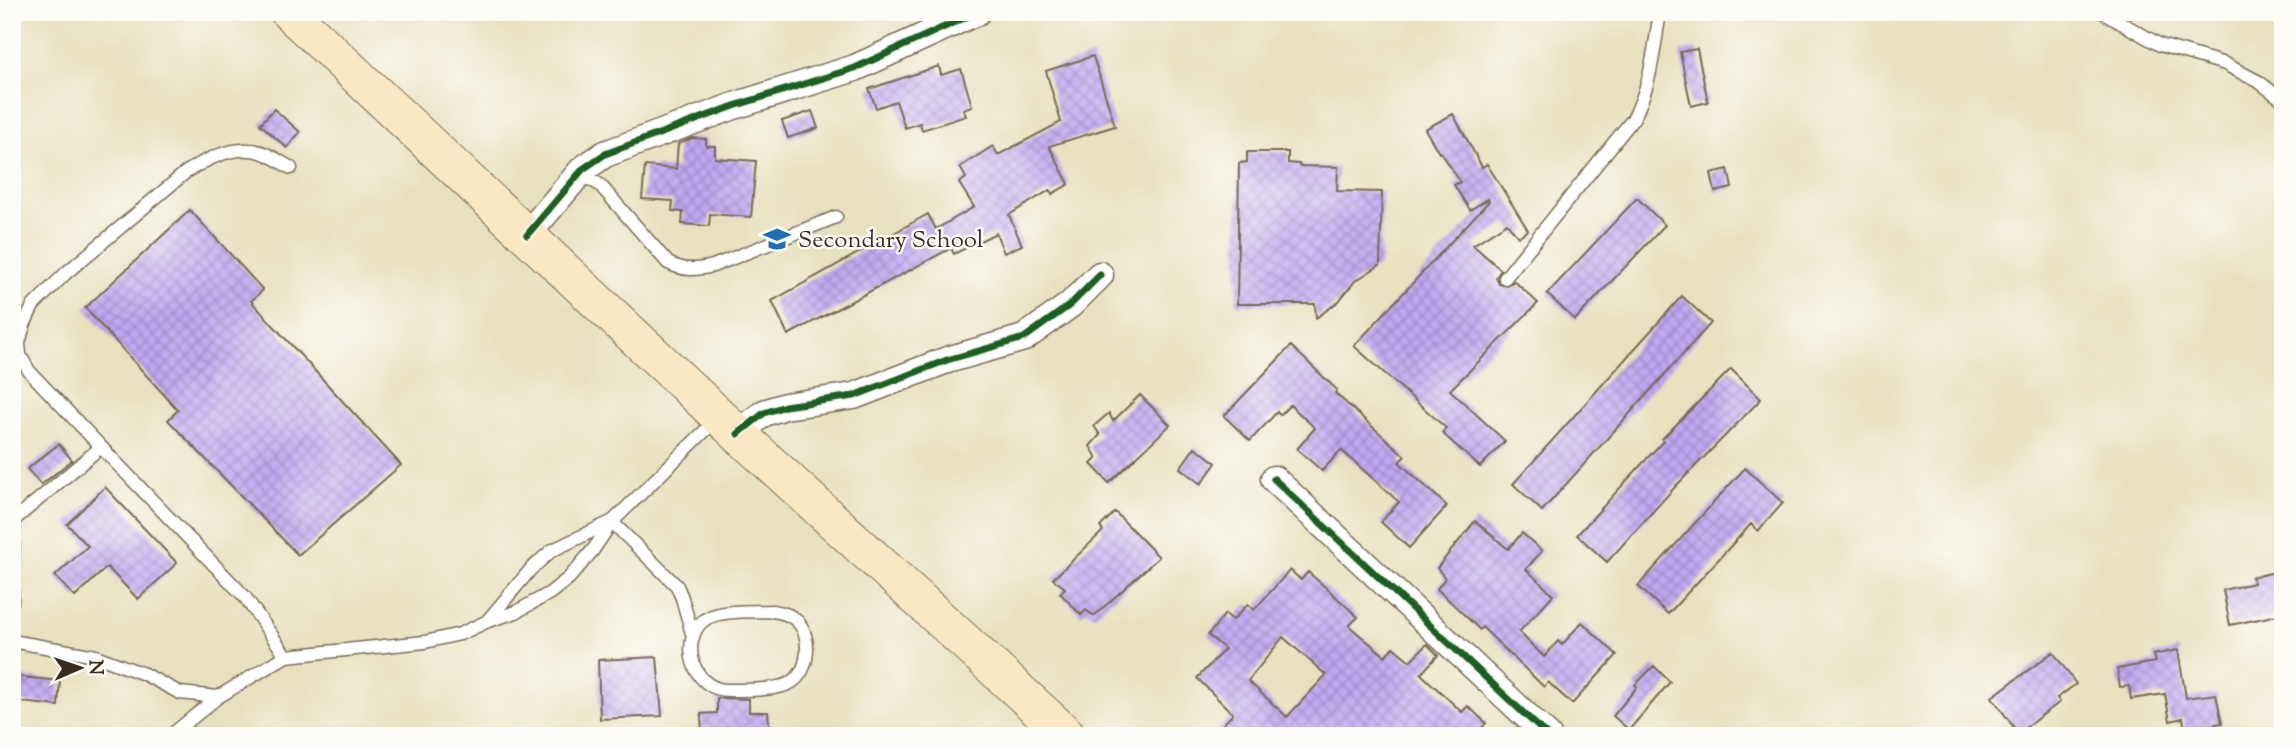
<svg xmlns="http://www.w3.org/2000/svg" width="2295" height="748" font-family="'Sorts Mill Goudy',serif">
<defs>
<pattern id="building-cross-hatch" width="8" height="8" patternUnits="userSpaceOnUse" patternTransform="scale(1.75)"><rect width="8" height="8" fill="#bfa8f2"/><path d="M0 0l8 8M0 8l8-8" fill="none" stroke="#9c89c3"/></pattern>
</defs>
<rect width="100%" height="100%" fill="#fdfcf7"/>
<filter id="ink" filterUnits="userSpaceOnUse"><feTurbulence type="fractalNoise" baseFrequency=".0143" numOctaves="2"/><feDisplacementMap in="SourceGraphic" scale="14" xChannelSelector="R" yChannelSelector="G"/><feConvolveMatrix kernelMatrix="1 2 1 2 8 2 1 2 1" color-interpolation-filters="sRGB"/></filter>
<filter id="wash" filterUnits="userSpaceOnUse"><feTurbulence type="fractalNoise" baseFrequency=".00686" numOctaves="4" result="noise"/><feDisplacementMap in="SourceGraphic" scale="28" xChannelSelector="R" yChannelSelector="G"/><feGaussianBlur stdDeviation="1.57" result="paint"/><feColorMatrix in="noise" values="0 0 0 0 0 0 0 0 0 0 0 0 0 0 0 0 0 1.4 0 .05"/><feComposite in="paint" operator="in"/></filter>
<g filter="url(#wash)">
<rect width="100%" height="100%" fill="#e8e1bf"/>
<g id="blocks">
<path fill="url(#building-cross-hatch)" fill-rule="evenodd" d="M1697 49 1708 102 1691 106 1680 52Z
M1093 56 1115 126 1049 146 1069 184 1052 194 1050 190 1009 215 1022 245 1004 253 996 233 954 254 951 248 788 335 772 301 928 214 936 229 974 207 959 183 966 178 960 167 993 146 998 155 1061 122 1046 71Z
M939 66 941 75 961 69 972 106 963 109 966 116 922 130 920 123 905 128 896 101 876 108 869 89Z
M274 109 300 132 287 148 260 124Z
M812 111 818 128 788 138 782 121Z
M1453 114 1482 167 1487 164 1528 230 1518 237 1507 223 1473 245 1501 270 1496 277 1499 284 1507 286 1514 281 1538 303 1450 390 1505 441 1480 467 1442 433 1446 428 1354 346 1489 201 1488 199 1470 210 1454 185 1460 182 1441 152 1439 153 1425 129Z
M692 138 706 139V146H715V158L756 161 751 217 710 214 709 226 682 224 683 212 672 211 673 201 642 199 645 166 676 169 678 144Z
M1247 152H1288V163L1299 164V166L1338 167 1337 191 1382 192 1380 265 1355 281 1339 301 1316 318 1315 304H1237L1239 163 1247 162Z
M1728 169 1732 188 1715 192 1711 173Z
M1637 198 1665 225 1575 320 1547 294Z
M190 210 263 290 251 301 401 465 298 555 168 420 178 410 85 308Z
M1682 296 1711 323 1542 511 1513 484Z
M1291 346 1337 390 1335 393 1405 456 1399 462 1447 506 1409 548 1381 522 1399 502 1341 450 1322 471 1297 449 1315 428 1290 405 1280 415 1277 412 1250 441 1224 416Z
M1731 369 1761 399 1675 487 1607 562 1577 535 1663 441 1662 439Z
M1140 395 1170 425 1109 483 1091 464 1097 458 1090 446 1100 435 1094 426 1109 413 1113 421Z
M59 444 72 460 41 485 27 469Z
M1195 447 1216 463 1201 484 1180 468Z
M1745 468 1783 503 1758 531 1751 524 1668 614 1638 586Z
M105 487 177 563 138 599 107 567 75 597 55 576 88 546 67 524Z
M1115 512 1159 557 1094 616 1086 610 1081 615 1060 593 1065 588 1053 579 1103 531 1100 527Z
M1475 521 1508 549 1522 533 1542 551 1526 569 1553 595 1519 632 1544 657 1558 641 1562 645 1582 622 1617 655 1572 704 1548 682 1544 687 1482 627 1480 630 1437 589 1445 578 1437 568Z
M1290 570 1301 580 1308 572 1333 594 1358 617 1349 626 1385 656 1393 647 1410 661 1427 644 1438 655 1421 674 1462 712 1468 706 1486 723 1475 736H1212L1233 714 1197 678 1225 649 1208 635 1225 614 1233 620 1248 604 1254 610ZM1283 637 1326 675 1287 717 1248 681Z
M2276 572 2283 604V614L2230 625 2223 590 2253 583 2252 577Z
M2178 650 2186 698 2216 694 2222 723 2185 730 2183 718 2170 721 2165 694 2131 699 2129 686 2120 687 2117 669 2155 662 2153 655Z
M2053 652 2076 684 2057 698 2060 702 2018 733 1992 697Z
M657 657 662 716 600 719 598 660Z
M1654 666 1670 682 1629 730 1613 716 1637 687 1635 685Z
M12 676 60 681 58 706 12 701Z
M717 698 749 699V712H768L770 736H702L701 714 717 713Z"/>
</g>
</g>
<g filter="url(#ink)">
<use href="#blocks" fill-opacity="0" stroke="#786a56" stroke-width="2"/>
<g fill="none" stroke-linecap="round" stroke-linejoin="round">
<defs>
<path id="lane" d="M2102 12 2160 45 2225 64 2259 82 2283 100
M577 180 590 179 600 185 668 263C684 271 696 270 713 266L836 217
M1505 278 1633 119C1651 86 1654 49 1660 12
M101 447 29 371 20 355 19 343 24 325 33 306 66 273 185 173C206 159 235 144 261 152 271 155 282 163 291 168
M612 522 677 586 682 598 693 637
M12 603 14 520 101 447 245 597 286 656
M772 611C782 612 790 614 797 621 812 636 810 670 792 682 778 691 745 690 729 690 692 691 679 640 704 620 719 609 754 612 772 611Z
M488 620 531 569 551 551 611 522
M12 641 96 656 144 674 180 693 218 697
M170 736 218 697 286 656 425 642 460 634 488 621 516 612 550 593 569 578 593 550 612 522 717 419"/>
<path id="street" d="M527 235 583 169 605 154 734 106 855 68 977 12
M738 434 764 413 785 406 854 396 947 360 1024 338 1070 305 1100 275
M1274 479 1548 736"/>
<path id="secondary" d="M289 12 738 434 1068 736"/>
</defs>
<use href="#lane" stroke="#786a56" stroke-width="15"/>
<use href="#street" stroke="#786a56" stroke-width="29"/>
<use href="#secondary" stroke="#786a56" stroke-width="39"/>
<use href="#lane" stroke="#fff" stroke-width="12"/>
<use href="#street" stroke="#fff" stroke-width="26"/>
<use href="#secondary" stroke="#fae7c3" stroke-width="37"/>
<defs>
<path id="cycleway" d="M527 235 583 169 605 154 734 106 855 68 977 12
M738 434 764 413 785 406 854 396 947 360 1024 338 1070 305 1100 275
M1274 479 1548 736"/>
</defs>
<use href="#cycleway" stroke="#fdfcf7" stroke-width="11"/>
<use href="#cycleway" stroke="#1b5e20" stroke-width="7"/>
</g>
</g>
<defs>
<symbol id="school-bare" viewBox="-9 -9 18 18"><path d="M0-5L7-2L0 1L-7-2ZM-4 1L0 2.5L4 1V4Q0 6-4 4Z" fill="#1f6fb2" stroke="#fdfcf7" stroke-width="2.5" paint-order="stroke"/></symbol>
</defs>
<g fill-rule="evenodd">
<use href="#school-bare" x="758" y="220" width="38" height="38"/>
</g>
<g text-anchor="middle" stroke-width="5" stroke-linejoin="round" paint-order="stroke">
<g font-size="24" fill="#3b2a1e" stroke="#fdfcf7" text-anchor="start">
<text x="798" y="247">Secondary School</text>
</g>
</g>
<rect width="2295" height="748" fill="none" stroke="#fdfcf7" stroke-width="42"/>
<g transform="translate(80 668) rotate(88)" stroke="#fdfcf7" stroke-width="5" paint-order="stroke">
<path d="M0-5L12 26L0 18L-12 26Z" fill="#3b2a1e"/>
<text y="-10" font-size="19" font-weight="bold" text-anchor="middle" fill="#3b2a1e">N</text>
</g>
</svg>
